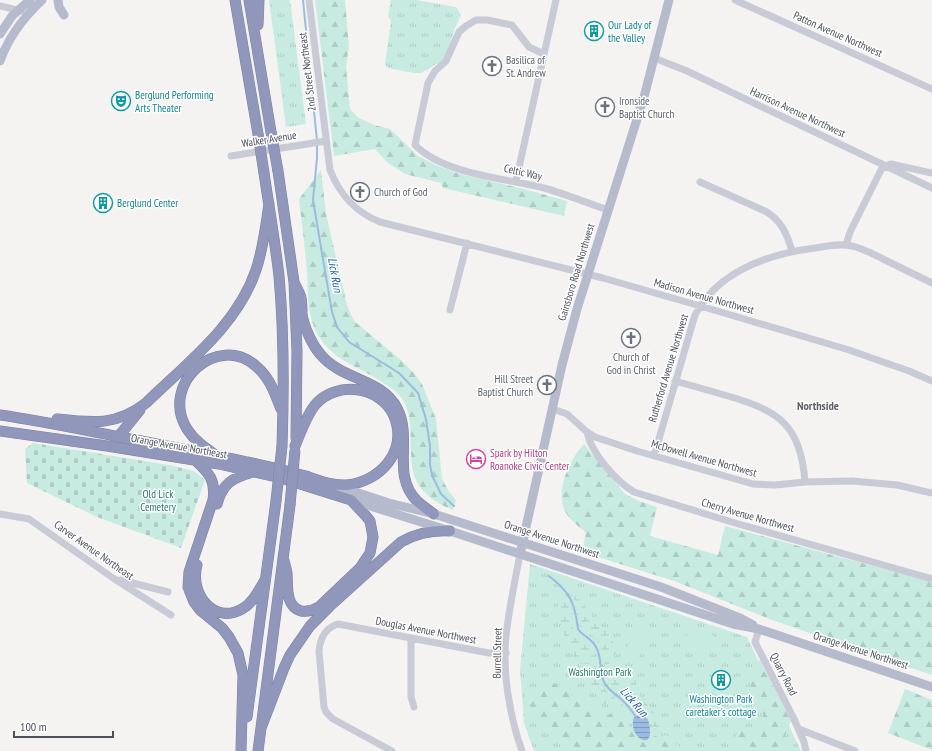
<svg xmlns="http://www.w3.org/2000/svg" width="932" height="751" font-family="'PT Sans Narrow',sans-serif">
<defs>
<pattern id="grass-tufts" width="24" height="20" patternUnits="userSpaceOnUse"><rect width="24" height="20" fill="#c7ebe1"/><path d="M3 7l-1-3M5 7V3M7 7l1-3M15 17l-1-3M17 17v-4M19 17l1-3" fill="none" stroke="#adcbc3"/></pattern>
<pattern id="forest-firs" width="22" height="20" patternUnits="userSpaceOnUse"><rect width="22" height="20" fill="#c7ebe1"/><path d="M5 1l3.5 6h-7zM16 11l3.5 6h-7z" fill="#adcbc3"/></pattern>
<pattern id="wetland-marsh" width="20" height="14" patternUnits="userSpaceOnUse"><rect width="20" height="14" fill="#c7ebe1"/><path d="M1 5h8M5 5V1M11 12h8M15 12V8" fill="none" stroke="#adcbc3"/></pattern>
<pattern id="cemetery-stones" width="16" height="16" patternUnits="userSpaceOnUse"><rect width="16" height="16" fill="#c7ebe1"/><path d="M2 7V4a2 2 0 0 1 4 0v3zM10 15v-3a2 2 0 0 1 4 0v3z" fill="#adcbc3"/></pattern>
<pattern id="water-rules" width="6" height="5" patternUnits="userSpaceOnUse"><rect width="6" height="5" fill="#9abbe3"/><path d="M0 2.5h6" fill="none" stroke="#809abb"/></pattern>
</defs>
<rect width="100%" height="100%" fill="#f4f3f2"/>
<path fill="url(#grass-tufts)" d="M269 0H290L306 124 286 127Z
M391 0H416L456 7 461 15 455 28 447 54 441 61 427 70 421 73H414L388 68 385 64 391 21 388 16Z
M530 564 747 637 801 751H534L524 723 520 670Z"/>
<path fill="url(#forest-firs)" d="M315 0H345L349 46 346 67 350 109 359 118 374 125 390 129 418 156 438 166 460 174 524 189 567 201 564 216 443 188 441 183 405 174 388 163 375 149 334 156Z
M321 170 326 214 347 305 354 321 401 360 414 373 422 384 436 419 442 479 450 493 456 500 453 510C426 499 411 484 411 454 410 433 413 419 403 400 399 394 392 388 385 384 360 366 329 361 315 329 307 312 308 290 307 272 305 248 302 224 299 199Z
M584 444 625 494 639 501 657 507 650 536 718 555 725 526 932 582V675L772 620 674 581 582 552 586 533C580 527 571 521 566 513 554 493 569 460 584 444Z
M760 660 791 721 779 751H739V743L735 736 740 729C748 730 755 730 760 723 770 710 752 699 751 686 751 679 755 665 760 660Z
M550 682C567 686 567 691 579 701 584 705 591 707 596 709 601 711 603 714 608 715L611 713 613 709H617L627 717 630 729 637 740 648 744 652 742 654 736 660 737 666 735C673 740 678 746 685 751H572L555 737 549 725 540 719 531 706 529 700 532 692 540 686Z
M905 689 932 700V750L888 733Z"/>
<path fill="url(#wetland-marsh)" d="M566 585 576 594 598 625 608 632 612 639 618 654 603 655C601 645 597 639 588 632 586 630 583 629 581 626 573 613 583 604 566 589Z
M560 592 570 604 573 620V628L575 633 589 641 593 647 594 657 576 660C566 644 553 610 560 592Z
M619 660C622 669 626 673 635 676 636 682 636 688 639 694 645 705 667 721 662 734 658 736 655 735 652 732 651 720 652 716 638 714 635 709 633 704 629 700 613 685 605 689 605 662Z
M595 662 597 672 601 683 606 691 623 705 632 717 625 714 619 706 606 704 600 700 594 691 587 672 579 664Z"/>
<path fill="url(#cemetery-stones)" d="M33 443 169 465 194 471 205 480 181 548 97 517 27 483 25 449Z"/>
<path fill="#c7ebe1" d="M692 625 702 630 691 651 681 646Z
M638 630 651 638 636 661 623 653Z
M704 631 714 636 703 657 693 652Z"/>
<path fill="url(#water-rules)" d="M635 716C648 715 649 719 650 731 650 736 650 737 647 740 636 742 629 724 635 716Z"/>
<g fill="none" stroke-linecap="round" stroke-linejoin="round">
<path stroke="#9abbe3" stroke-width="2" d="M303 0 317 141
M317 145V158L313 200 332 312 337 327 349 342 399 373 418 393 426 419 430 446V465L432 475 441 494 454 506
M549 576C570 592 575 603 578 629 583 637 592 637 597 649 602 659 599 672 604 682 608 691 618 695 624 702 629 706 632 712 636 717"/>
<defs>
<path id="highway" d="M235 0 258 134
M249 0 271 132
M258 25 259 0
M278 171 294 282 297 351 296 438
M264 173C269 207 275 241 279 276 284 332 284 389 282 446
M294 282C296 287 300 293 301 298 302 303 302 309 302 314 304 327 312 345 321 355 342 380 382 379 397 408 413 438 391 475 417 501 422 506 428 510 434 514
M0 415C42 421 84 430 125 438 166 446 207 453 247 462 267 466 286 471 306 476 320 481 332 486 347 485 381 481 408 451 394 416 381 386 336 380 315 405 306 416 301 432 295 446
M57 419C92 423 117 426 146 403 187 363 237 326 256 270 263 249 266 226 269 204
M0 431 107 446 219 464 281 478 351 500 366 516 370 521 373 537 370 553 360 568 319 607C314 610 308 612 301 611 285 606 288 587 287 573 286 568 285 563 283 558
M118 437 140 410
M214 454C204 447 194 440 187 429 159 384 218 331 257 367 270 378 275 394 281 409
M195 460C209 473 216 480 213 500L189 572 188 587 194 602 200 610 222 628 229 637 238 653 243 675 241 751
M217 504C223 483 232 478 253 472
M197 565C189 594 214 625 242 609 253 603 259 590 265 580
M247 717 276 501
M261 728 284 668 290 655 310 626 330 606 401 542C417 533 432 530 450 531
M258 751 290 505"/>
</defs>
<use href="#highway" stroke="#7b82a6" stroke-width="11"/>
<path stroke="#c8cad5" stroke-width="7" d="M309 0 330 170C340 195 355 212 380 222L603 278 714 310 849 350 909 371 932 381
M735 0 932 89
M0 6 21 11
M544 54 529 47 512 25 487 20H476L466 26 459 32 446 61 435 71 428 83 415 145C445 175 505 178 544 188 566 194 587 203 608 210
M654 58 687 71 932 188
M231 156 326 141
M516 181 556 0
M700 182 767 212C782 222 787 234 792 251
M846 245 850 232 882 168 891 164 932 173
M450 310 467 243
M675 381C693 386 711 391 728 396 780 411 801 426 805 482
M553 409 567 414 587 432 595 437 637 451 753 484 775 485 805 482 852 481 897 485 932 493
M587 432C591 453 616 481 634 492L735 523 932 579
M654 456 695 315C718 271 769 254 815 248 827 246 840 243 852 246 862 248 873 254 883 259 899 267 916 275 932 283
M0 514 29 519 113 578 171 615
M520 554C515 581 509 608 506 636 502 671 510 718 522 751
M121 580 168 592
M759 629 755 642 794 719 804 742 806 751
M411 638V697L414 707
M799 729 855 751
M392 751 333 719 326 712 324 707 319 651C320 639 325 628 338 624L489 653H506"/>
<path stroke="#b6bacd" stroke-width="9" d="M58 0 59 7 64 15
M0 34 12 16 30 0
M0 61C8 38 24 17 42 0
M337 486 389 503 434 514 661 587 740 618 753 625
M351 500 450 531 733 624 759 629 932 687
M520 554 562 365 577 309 644 97 669 0"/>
<use href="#highway" stroke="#9097ba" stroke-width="10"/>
<defs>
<path id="highway-bridge" d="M271 132 278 171
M258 134 264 173
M276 501 282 446
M290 505 295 450"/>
</defs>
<use href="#highway-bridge" stroke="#7b82a6" stroke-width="11" stroke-linecap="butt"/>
<use href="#highway-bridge" stroke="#9097ba" stroke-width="10"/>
</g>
<defs>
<symbol id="building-ring" viewBox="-11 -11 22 22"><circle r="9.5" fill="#fff" stroke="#0f9aa8" stroke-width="1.5"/><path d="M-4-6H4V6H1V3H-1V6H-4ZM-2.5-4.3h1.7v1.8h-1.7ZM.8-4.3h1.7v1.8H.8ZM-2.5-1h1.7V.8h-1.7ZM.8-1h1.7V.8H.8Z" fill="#0f9aa8"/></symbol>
<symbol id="church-ring" viewBox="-11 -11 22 22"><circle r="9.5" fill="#fff" stroke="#6b7280" stroke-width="1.5"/><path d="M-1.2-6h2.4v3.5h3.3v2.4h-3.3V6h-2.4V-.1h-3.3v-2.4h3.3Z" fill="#6b7280"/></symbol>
<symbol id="theatre-ring" viewBox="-11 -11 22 22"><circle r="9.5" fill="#fff" stroke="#0f9aa8" stroke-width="1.5"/><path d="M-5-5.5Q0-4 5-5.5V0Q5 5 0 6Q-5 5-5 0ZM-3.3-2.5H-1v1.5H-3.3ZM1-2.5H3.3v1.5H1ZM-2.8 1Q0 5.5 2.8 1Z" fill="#0f9aa8"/></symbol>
<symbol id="hotel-ring" viewBox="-11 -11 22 22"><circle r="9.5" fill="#fff" stroke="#d1479c" stroke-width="1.5"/><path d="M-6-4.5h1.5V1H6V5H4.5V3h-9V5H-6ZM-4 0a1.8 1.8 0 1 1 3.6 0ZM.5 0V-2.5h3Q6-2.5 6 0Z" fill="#d1479c"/></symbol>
</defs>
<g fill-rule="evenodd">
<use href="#building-ring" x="583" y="20" width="22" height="22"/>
<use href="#church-ring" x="481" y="55" width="22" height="22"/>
<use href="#theatre-ring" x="110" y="90" width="22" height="22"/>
<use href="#church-ring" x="594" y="96" width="22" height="22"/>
<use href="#church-ring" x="349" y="181" width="22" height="22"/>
<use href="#building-ring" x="92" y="192" width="22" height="22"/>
<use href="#church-ring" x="620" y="327" width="22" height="22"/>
<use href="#church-ring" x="536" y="374" width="22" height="22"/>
<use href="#hotel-ring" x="465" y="448" width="22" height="22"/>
<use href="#building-ring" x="710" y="669" width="22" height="22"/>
</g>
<g text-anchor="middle" stroke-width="3" stroke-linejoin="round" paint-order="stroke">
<g font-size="11" fill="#0d838f" stroke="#fff" text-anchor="start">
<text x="608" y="29">Our Lady of<tspan x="608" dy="13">the Valley</tspan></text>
<text x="135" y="99">Berglund Performing<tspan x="135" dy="13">Arts Theater</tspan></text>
<text x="117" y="207">Berglund Center</text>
<text x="721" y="703" text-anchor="middle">Washington Park<tspan x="721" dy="13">caretaker's cottage</tspan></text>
</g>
<g font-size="11" fill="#4c4f5d" stroke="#fff">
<text transform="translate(838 34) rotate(24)" y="4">Patton Avenue Northwest</text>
<text transform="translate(307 72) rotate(-97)" y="4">2nd Street Northeast</text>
<text transform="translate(798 112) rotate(25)" y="4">Harrison Avenue Northwest</text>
<text transform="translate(269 139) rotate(-9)" y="4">Walker Avenue</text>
<text transform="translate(523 172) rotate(13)" y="4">Celtic Way</text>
<text transform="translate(576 272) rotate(-73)" y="4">Gainsboro Road Northwest</text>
<text transform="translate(704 296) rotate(16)" y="4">Madison Avenue Northwest</text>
<text transform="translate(668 368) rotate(-73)" y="4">Rutherford Avenue Northwest</text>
<text transform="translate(179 446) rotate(10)" y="4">Orange Avenue Northeast</text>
<text transform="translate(704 458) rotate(16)" y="4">McDowell Avenue Northwest</text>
<text transform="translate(748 515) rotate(16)" y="4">Cherry Avenue Northwest</text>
<text transform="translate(552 539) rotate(18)" y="4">Orange Avenue Northwest</text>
<text transform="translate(94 550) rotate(35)" y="4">Carver Avenue Northeast</text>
<text transform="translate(426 630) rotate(11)" y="4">Douglas Avenue Northwest</text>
<text transform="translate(861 650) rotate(18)" y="4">Orange Avenue Northwest</text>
<text transform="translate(497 653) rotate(-89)" y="4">Burrell Street</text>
<text transform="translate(784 674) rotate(63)" y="4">Quarry Road</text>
</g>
<g font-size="11" fill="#5b616d" stroke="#fff" text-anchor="start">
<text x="506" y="64">Basilica of<tspan x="506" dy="13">St. Andrew</tspan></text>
<text x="619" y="105">Ironside<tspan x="619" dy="13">Baptist Church</tspan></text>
<text x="374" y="196">Church of God</text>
<text x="631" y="361" text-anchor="middle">Church of<tspan x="631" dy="13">God in Christ</tspan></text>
<text x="533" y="383" text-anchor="end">Hill Street<tspan x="533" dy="13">Baptist Church</tspan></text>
</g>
<g font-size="11" fill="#b23c85" stroke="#fff" text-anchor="start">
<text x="490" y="457">Spark by Hilton<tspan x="490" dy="13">Roanoke Civic Center</tspan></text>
</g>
<g font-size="11" fill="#247869" stroke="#fff">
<text x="158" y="498">Old Lick<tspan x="158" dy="13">Cemetery</tspan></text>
<text x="600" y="676">Washington Park</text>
</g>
<g font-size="12" font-style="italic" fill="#1f599e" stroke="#fff">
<text transform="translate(335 275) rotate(80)" y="4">Lick Run</text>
<text transform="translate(634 702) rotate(49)" y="4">Lick Run</text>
</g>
<g font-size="12" font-weight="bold" fill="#5f6066" stroke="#fff">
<text x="818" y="410">Northside</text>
</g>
</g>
<path d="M14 731v6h99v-6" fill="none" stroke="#4c4f5d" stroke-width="2"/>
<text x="20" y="731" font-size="12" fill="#4c4f5d" stroke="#ffffff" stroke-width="3" paint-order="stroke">100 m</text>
</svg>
